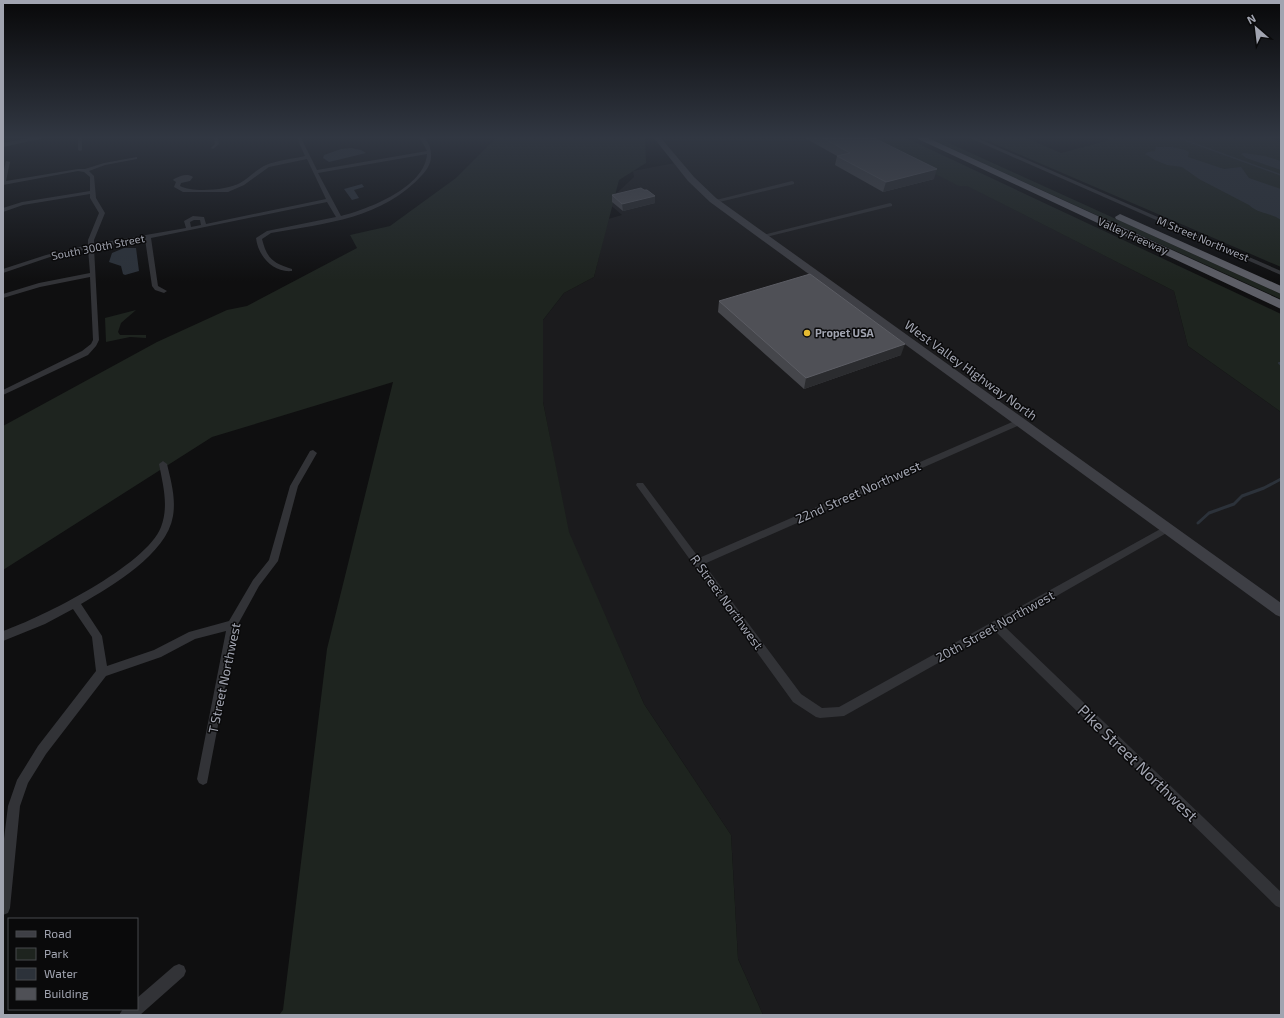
<svg xmlns="http://www.w3.org/2000/svg" width="1284" height="1018" font-family="'Exo 2',sans-serif">
<rect width="100%" height="100%" fill="#0f0f10"/>
<path fill="#1b1b1d" d="M662 138H868L968 186 1174 291 1188 346 1281 412V1015H763L738 959 731 835 644 704 568 532 543 402V320L564 293 594 277 608 219 622 215 607 202 634 177 633 171 680 162Z"/>
<path fill="#1e241f" d="M496 138H645L646 163 619 180 594 277 564 293 543 320V402L569 532 644 704 731 835 738 959 763 1015H279L283 1010 327 649 393 382 212 437 3 570V426L157 342 227 310 247 306 357 248 350 235 390 226 456 178Z
M864 138H906L1281 314V412L1188 346 1174 291 967 186H959Z
M928 138H938L1281 294V299Z
M981 138H1026L1061 153 1110 140 1106 138H1271L1281 142V267Z
M136 310 121 323 118 332 120 335H146V338L130 337 106 342 105 318Z"/>
<path fill="#2c323a" d="M1156 147H1173L1185 150 1189 152 1188 157 1224 169 1241 167 1249 178 1281 189V220C1270 212 1260 215 1249 205L1199 179 1182 167 1167 165 1155 160 1145 154 1148 152 1155 151Z
M351 148 361 150 366 153 329 162 323 158 324 155 341 149Z
M1244 153 1265 156 1281 161V170L1246 158 1241 154Z
M362 184 364 187 354 190 359 198 352 200 344 189Z
M124 248H136L139 271 125 275 123 274 121 266 109 262 112 253Z"/>
<g fill="none" stroke-linecap="round" stroke-linejoin="round">
<path stroke="#2c323a" stroke-width="1.5" d="M1179 138 1281 175"/>
<path stroke="#2c323a" stroke-width="2" d="M1281 363H1279L1281 365"/>
<path stroke="#2c323a" stroke-width="3" d="M1198 523 1209 513 1234 504 1242 496 1264 488 1281 479"/>
<path fill="#323337" fill-rule="evenodd" d="M78 138H82V150L80 151 78 150Z
M214 138H218L219 144 213 149 211 148 215 144Z
M297 138H301L317 170 427 151 420 138H425C434 150 433 163 423 174 383 219 326 223 271 233L262 239C267 259 273 263 292 269V271C273 273 258 256 256 238L267 231 336 217 327 202 151 238 158 286 167 291 164 293 155 290 152 286 145 239 94 248 99 340 96 346 88 355 3 395V390L82 351 91 344 93 340 90 277 40 287 3 298V294L39 283 90 273 88 249 50 257 3 273V269L46 255 88 245V240L99 213 90 198V194L23 205 3 212V208L22 202 90 191V177L84 172 78 171 3 185V173L6 161 10 162 6 181 78 169H85L104 163 137 157V159L105 165 89 171 94 176 96 198 105 213 94 240V244L186 228 184 221 193 216 204 217 206 224 326 199 307 159 269 167 244 185 228 192H183L174 187 176 182 173 180 174 179C180 176 187 173 193 177L190 181 181 183 180 186C193 193 228 190 240 183 249 178 257 169 266 165 278 160 293 159 305 156ZM427 154C425 187 369 209 341 216L318 173ZM194 220H200L201 225 191 227 190 222Z
M970 138H977L1281 271V275Z
M792 181 794 182V184L715 203 712 201Z
M890 203 892 204V206L762 238 759 236Z
M1019 419 1023 422 1022 424 704 564 801 694 822 708 839 707 1164 527H1170L1172 529 1170 531 1004 626 1281 892V908L1276 906 995 631 844 716 820 718 816 717 793 702 636 485 637 483H643L699 558Z
M313 450 317 453 298 486 278 561 259 586 237 626 207 783 203 785 199 783 197 779 226 631 195 639 161 657 106 676 46 754 28 783 20 806 10 908 8 913 3 915V847L8 806 17 780 38 746 96 671 92 637 73 609 45 624 3 641V631C41 618 147 565 161 527 169 506 163 485 159 464L163 461 167 464C171 481 176 498 173 516 167 554 112 586 81 604L102 636 107 666 154 650 189 632 229 621 253 580 269 560 290 486 310 451Z
M179 964 184 966 186 971 184 976 140 1015H119L123 1009H137V998L174 966Z"/>
<path fill="#323337" fill-rule="evenodd" d="M29 138H44L3 147V143Z"/>
<path fill="#3e3f45" fill-rule="evenodd" d="M654 138H661L694 177 716 198 1281 603V617L1276 615 710 202 688 181Z"/>
<path fill="#5d5e66" fill-rule="evenodd" d="M916 138H928L1281 300V309Z
M1120 214 1281 286V294L1116 219 1115 217Z"/>
</g>
<path fill="#45464b" d="M805 138H874L934 179 883 192 835 165 837 156Z
M612 195 655 203 623 211 612 202Z
M719 301 901 355 804 389 718 312Z"/>
<path fill="#2b2c2f" d="M937 169 934 179 883 192 886 182Z
M655 196V203L623 211 622 204Z
M905 344 901 355 804 389 806 378Z"/>
<path fill="#4f5056" stroke="#5c5d64" d="M823 138H874L937 169 886 182 837 156 850 153Z
M641 188 644 190H647L655 196 622 204 612 195Z
M810 274 905 344 806 378 719 301Z"/>
<linearGradient id="sky" x2="0" y2="1"><stop stop-color="#080809"/><stop offset="0.49" stop-color="#313742"/><stop offset="1" stop-color="#313742" stop-opacity="0"/></linearGradient>
<rect width="1284" height="281" fill="url(#sky)"/>
<circle fill="#e6bb31" stroke="#0a0a0b" stroke-width="1.5" cx="807" cy="333" r="4"/>
<g text-anchor="middle" stroke-width="3" stroke-linejoin="round" paint-order="stroke">
<g font-size="11" fill="#a1a4b0" stroke="#0a0a0b">
<text transform="translate(1133 236) rotate(24)" y="4">Valley Freeway</text>
<text transform="translate(1203 239) rotate(23)" y="4">M Street Northwest</text>
<text transform="translate(98 247) rotate(-11)" y="4">South 300th Street</text>
</g>
<g font-size="11" font-weight="bold" fill="#a1a4b0" stroke="#0a0a0b" text-anchor="start">
<text x="815" y="337">Propet USA</text>
</g>
<g font-size="13" fill="#a1a4b0" stroke="#0a0a0b">
<text transform="translate(971 370) rotate(36)" y="5">West Valley Highway North</text>
<text transform="translate(858 492) rotate(-24)" y="5">22nd Street Northwest</text>
<text transform="translate(727 602) rotate(54)" y="5">R Street Northwest</text>
<text transform="translate(995 626) rotate(-29)" y="5">20th Street Northwest</text>
<text transform="translate(224 678) rotate(-78)" y="5">T Street Northwest</text>
</g>
<g font-size="16" fill="#a1a4b0" stroke="#0a0a0b">
<text transform="translate(1138 763) rotate(44)" y="6">Pike Street Northwest</text>
</g>
</g>
<rect width="1284" height="1018" fill="none" stroke="#a1a4b0" stroke-width="8"/>
<rect x="8" y="918" width="130" height="92" fill="#0a0a0b" stroke="#46484d"/>
<rect x="16" y="931" width="20" height="6" fill="#3e3f45" stroke="#46484d"/>
<text x="44" y="938" font-size="12" fill="#a1a4b0">Road</text>
<rect x="16" y="948" width="20" height="12" fill="#1e241f" stroke="#46484d"/>
<text x="44" y="958" font-size="12" fill="#a1a4b0">Park</text>
<rect x="16" y="968" width="20" height="12" fill="#2c323a" stroke="#46484d"/>
<text x="44" y="978" font-size="12" fill="#a1a4b0">Water</text>
<rect x="16" y="988" width="20" height="12" fill="#4f5056" stroke="#46484d"/>
<text x="44" y="998" font-size="12" fill="#a1a4b0">Building</text>
<g transform="translate(1256 28) rotate(332)" stroke="#0a0a0b" stroke-width="3" paint-order="stroke">
<path d="M0-3L7 15L0 10L-7 15Z" fill="#a1a4b0"/>
<text y="-6" font-size="11" font-weight="bold" text-anchor="middle" fill="#a1a4b0">N</text>
</g>
</svg>
